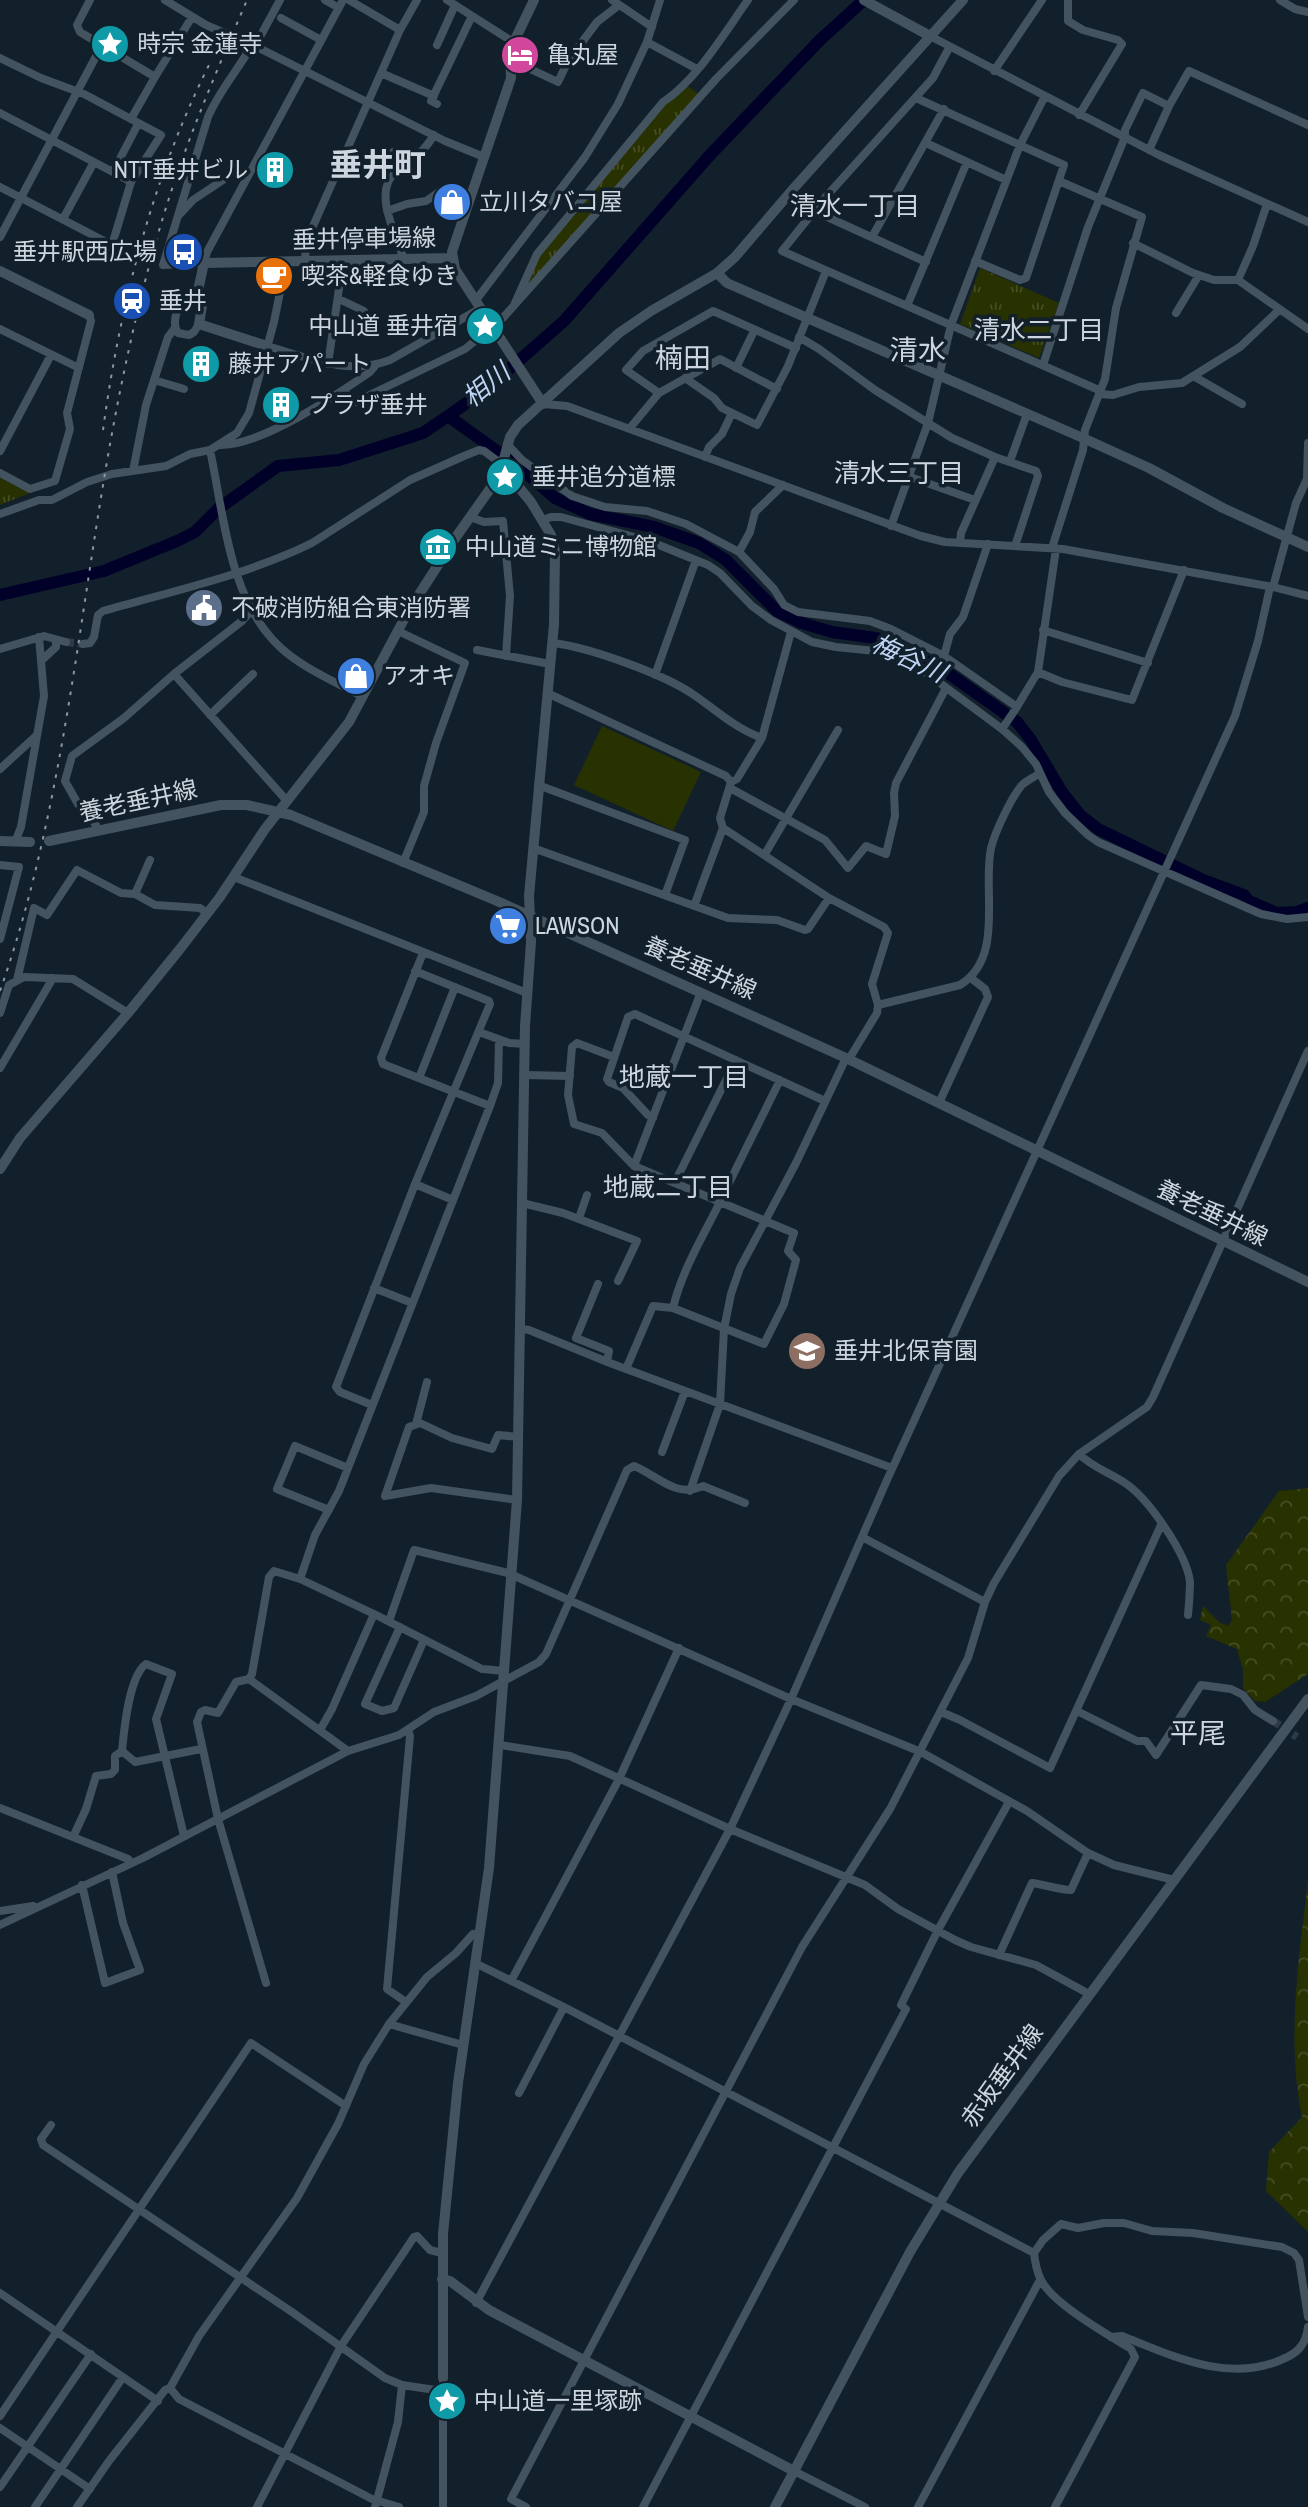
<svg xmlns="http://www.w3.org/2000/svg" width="1308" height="2507" font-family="'Archivo Narrow','Noto Sans JP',sans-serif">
<defs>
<pattern id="forest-crowns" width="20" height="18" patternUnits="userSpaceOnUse" patternTransform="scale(1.75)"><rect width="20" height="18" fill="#283100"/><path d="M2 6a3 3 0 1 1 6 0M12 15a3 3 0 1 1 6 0" fill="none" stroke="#464e25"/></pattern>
<pattern id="park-tufts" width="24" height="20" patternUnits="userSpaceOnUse" patternTransform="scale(1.75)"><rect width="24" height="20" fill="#283100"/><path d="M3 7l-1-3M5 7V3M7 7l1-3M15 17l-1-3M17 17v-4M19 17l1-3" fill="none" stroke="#464e25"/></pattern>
</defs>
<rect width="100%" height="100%" fill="#12202b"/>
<path fill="#283100" d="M602 726 701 772 673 831 574 785Z"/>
<path fill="url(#forest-crowns)" d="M1308 1488V1674L1265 1702 1255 1701 1243 1688V1670L1237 1649 1206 1636 1211 1625 1200 1620 1203 1606 1219 1622 1228 1626 1232 1620 1226 1565 1279 1491Z
M1308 1880V2232L1266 2191 1269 2152 1302 2117C1286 2039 1299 1958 1308 1880Z"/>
<path fill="url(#park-tufts)" d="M686 85 700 95 519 298 539 253 663 106Z
M980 268 1059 303 1039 358 960 324Z
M0 478 30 493 0 505Z"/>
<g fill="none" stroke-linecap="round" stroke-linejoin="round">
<path stroke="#000029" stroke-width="12" d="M448 416 518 466 555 498 590 514 654 527 699 543 726 560 777 611 802 623 832 632 876 638 941 668 1017 722 1031 740 1062 792 1080 815 1098 829 1201 879 1244 895 1249 901 1277 913 1297 912 1308 908
M0 595 104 571 177 541 195 532 218 509 278 466 339 460 423 433 448 416 489 387 564 321 710 155 820 40 864 0"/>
<path stroke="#2e3b46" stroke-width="8" stroke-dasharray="8 4" stroke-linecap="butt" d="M66 642 83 644
M1273 1721 1297 1737"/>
<path stroke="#445360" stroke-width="8" d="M90 0 77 25 80 32 155 77 192 17
M165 0 206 25 255 46 445 141 484 157
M325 0 339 8
M349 0 400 30
M447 0 513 42
M612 0 652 27
M1068 0V21L1083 30 1118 40 1122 44 1079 115
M1280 0 1295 9 1308 12
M281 18 321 40
M930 36 1159 155 1308 222
M647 42 697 69
M252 45C238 70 219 91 208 117L163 265 204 263 207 252 343 0
M437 45 455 5
M255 46 280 0
M949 48 933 78 823 200 782 251 1101 391
M0 58 41 78 84 94 161 135 131 182
M509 59 558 82 568 61 597 22 619 5
M994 71 1042 0
M381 73 434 96
M916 98 1064 165 1026 278 1020 280 975 261
M437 104 431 101 472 16
M0 113 113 172
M131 119 155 77
M926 143 1006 180
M1149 150 1169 106 1189 71 1308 125
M393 152 407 165
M0 187 112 245 131 182 113 172 138 124
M1267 204 1253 246 1238 280 1308 329
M387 211 407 204 426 201 445 188
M814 211 926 262
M179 215 193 200 223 180
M63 219 94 162
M0 237 102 45
M872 237 944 109
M1133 243 1193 273 1214 280H1238
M404 260C397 236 372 192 395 173 413 158 420 157 434 135
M305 262 306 242 400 30 417 0
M197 295 184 297C178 307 171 323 178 333L189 335 194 332 199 324
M339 299 364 311
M476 300 585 157 618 104 647 42 660 0
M515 303 537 254 663 102C696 81 725 32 748 0
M907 306 967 162
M1176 313 1199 275
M0 329 79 368
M799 337 819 349 875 390 952 438 995 457 1036 471 1038 476 1015 546
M267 346C309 358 348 376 390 360L481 308
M328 364 343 261
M1043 365 1088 227 1125 137V130L1143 93 1169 106
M736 368 754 331
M1195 377 1242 404
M685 378 714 398 722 408 757 425 788 366 826 271
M154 380 184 389
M344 390 353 403 465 349 502 319 716 79 794 0
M659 393 626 370 643 351 713 311 796 348
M1100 394 1113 395 1139 387 1182 383 1240 347 1279 310
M543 404 567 406 921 536 945 542 1063 549 1273 587 1308 596
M630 428 659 393 720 359 777 389
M507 444 522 460 572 496 605 507 647 511 686 524 739 552 774 589 784 605 798 612 870 621 891 629 944 656 1017 707
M219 445C261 446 335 396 370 372L375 366
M210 450C224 515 229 601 281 648 304 669 336 682 363 697
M0 451 51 355
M705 457 709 447 722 434 732 413
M1010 461 1027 414
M133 471 146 405 168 337 175 328
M0 473 30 489 55 481 70 429 67 413 91 321 89 315
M910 477 975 500
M0 514 39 500H52L87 482 112 474 166 466 190 454 210 450 237 433 249 413 274 322 286 262
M470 517 484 522 503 521 510 596 506 656
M543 520 551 517H561L649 541 708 565 720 573 752 606 771 620 812 642 836 647 875 651 891 655 921 669 1002 729 1022 747 1036 764 1049 792 1065 813 1088 835 1098 842 1261 914 1287 919 1308 917
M891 526 928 423 951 325 1020 145 1044 98
M960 543 961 533 995 457
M1052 548 1083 450 1085 430 1105 379 1116 308 1142 217 1059 181
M739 552 750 532 755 512 783 485
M1273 587 1296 503 1307 479 1308 443
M251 611 242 621 174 674 287 801
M1043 630 1148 663
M398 631 465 663 436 743 424 786V812L403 863
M791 632 762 738 737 779 731 782 720 818 723 828 829 898 884 927 888 933 872 984 878 1005 877 1013 849 1059
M553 643C588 647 664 674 694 695 716 710 736 729 762 738
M83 644 90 643 94 637 98 615 103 611C173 591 247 575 312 543L410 480 464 456 479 450 484 451 503 465
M0 649 44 636 66 642
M477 650 550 664
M944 656 950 634 963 617 988 544
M42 660 56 647V640
M1038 672 1062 682 1132 700 1184 570
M655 675 696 560
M547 693 726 776 731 782
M210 715 253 674
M1002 729 1015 710 1038 672 1056 549
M0 769 36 736
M538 785 685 840 665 895
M730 788 825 840 848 868 866 846 886 854 895 816 894 793 896 783 946 688
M96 825 78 804 65 781 72 756 124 718 174 674
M15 842 21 827 44 696 39 637
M533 848 728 918 777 920 805 930 808 929 829 898
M765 854 838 730
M0 865 19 867 0 939
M234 877 527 993
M135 894 150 860
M694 906 723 828
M423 953 381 1058 383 1064 490 1106
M17 980 34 908 47 915 77 870 121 893 135 894 155 905 200 908 207 913
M878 1005 960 985C1005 957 982 892 991 848 995 832 1011 798 1022 785 1027 780 1035 777 1040 773
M0 1013 9 985 24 977 73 979 128 1013
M479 1032 509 1043 525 1044
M614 1057 577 1043 572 1047 568 1095 574 1124 602 1133 634 1166 794 1233 788 1251 796 1260 784 1304 764 1344 673 1308C681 1274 700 1241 716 1210 737 1166 759 1123 780 1080
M0 1068 53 978
M525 1075 570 1076
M419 1078 455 987
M939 1103 988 997 985 989 971 978
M653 1118 648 1115 623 1088 609 1082 607 1079 628 1017 635 1014 825 1101
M634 1166 701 992
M675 1182 736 1060
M415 1184 453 1200
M522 1203 563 1213 637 1241 618 1281
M579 1218 587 1195
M598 1284 576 1338 609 1351 607 1362
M374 1288 412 1303
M520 1329 529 1330 610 1363 892 1468
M626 1369 653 1306 673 1308
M372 1405 340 1392 336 1387 415 1184 490 1004 489 1001 415 971
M416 1424 427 1382
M662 1452 685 1391
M1079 1454C1092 1467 1110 1473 1125 1483 1148 1498 1187 1554 1190 1582 1190 1593 1189 1604 1188 1615
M690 1491 720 1404 724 1329 731 1294 740 1268 796 1163 846 1058
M517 1500 431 1488 385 1496 409 1427 420 1423 452 1438 492 1449 498 1435 519 1437
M329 1510 277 1489 295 1446 348 1468
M862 1537 985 1602
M300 1579 315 1535 339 1491 490 1106 498 1083 499 1041
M389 1621 414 1550 508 1573 791 1699 921 1752 1027 1811 1088 1853 1114 1865 1174 1880
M400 1627 365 1704 382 1711 394 1708 424 1640
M249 1679 348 1751
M1077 1711 1137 1741H1146L1156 1755 1201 1685 1231 1689 1243 1695 1255 1710 1273 1721
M941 1712 960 1720 1050 1768 1161 1525
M320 1730 332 1709 374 1614
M500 1745 570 1756 730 1829 865 1885 898 1909 955 1940 971 1947 1036 1965 1089 1994
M122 1751C124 1730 129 1676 146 1664L172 1674 156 1719 184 1836
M0 1808 128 1859 131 1863
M74 1835 86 1809 96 1776 111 1774 115 1770V1756L122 1751 135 1762 201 1749
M82 1885 105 1983 140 1970 123 1923 112 1872
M0 1911 33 1906
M0 1925 143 1858 348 1751 399 1735 434 1712 476 1696 539 1662 546 1654 627 1470 634 1466C657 1475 676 1499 703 1486L745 1503
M999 1955 1032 1883C1041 1884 1066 1891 1071 1890L1088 1853
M475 1963 564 2007 1034 2253
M511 1981 619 1779 679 1648
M266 1983 218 1819 197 1722 201 1712 205 1710 218 1713 236 1682 249 1679 252 1674 269 1577 274 1571 300 1579 374 1614 482 1669 505 1671
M406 2002 387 1989 410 1736 408 1730
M389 2024 463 2045
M519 2093 564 2007
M51 2125 41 2139 43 2145 292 2312 385 2378 402 2385 442 2391
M0 2293 158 2401
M476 2303 730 1829 791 1699 887 1480 1235 716 1258 641 1270 587
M1111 2337 1122 2336C1173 2356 1229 2384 1283 2359 1298 2353 1306 2344 1308 2327
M443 2378V2507
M170 2388 179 2399 372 2499 399 2507
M0 2416 251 2043 346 2106
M0 2428 90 2489
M794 2471 865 2507
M0 2487 91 2354
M35 2507 123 2377
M77 2507 109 2461 165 2390 170 2388 199 2336 297 2198 338 2124 364 2064 389 2024 427 1977 456 1953 473 1934 480 1933
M257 2507 341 2346 414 2237 417 2236 430 2250 442 2253
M375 2507 398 2422 402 2385
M526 2507 511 2499 802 1947 890 1809 968 1658 985 1602 994 1583 1059 1476 1079 1454 1147 1407 1153 1397 1308 1051
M643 2507 906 2009 901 2005 938 1930 1009 1802
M918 2507 1040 2280
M1055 2507 1135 2357 1131 2349C1108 2335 1052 2303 1041 2280 1037 2272 1035 2262 1034 2253L1043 2240 1061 2224 1078 2228 1104 2223H1124L1152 2231 1193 2233 1282 2247 1294 2253 1299 2260 1308 2317"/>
<path stroke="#445360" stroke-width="10" d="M534 0 510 50 511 78 457 237 452 252 455 269 543 404
M864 0 930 36
M0 271 89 315
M717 273 727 283 1083 438 1149 468 1223 508 1308 547
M267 346 199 324 202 306 197 295 204 263 452 258
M0 841 30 842
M49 841 221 805H247L291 815 497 901 846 1058 1308 1282
M0 1169 20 1138 128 1013 180 949 220 897 265 829 349 722 409 610 456 537 490 489 501 469 510 437 518 425 619 333 651 311 717 273 735 257 794 188 963 0
M442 2279 450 2281 489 2310 794 2471
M443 2378V2234L458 2083 489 1868 517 1500 525 1026 531 942 529 896 554 624 555 551 551 535 531 502 508 474 501 469
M775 2507 910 2252 958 2173 1308 1699"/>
<path stroke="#8c97a0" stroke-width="2" stroke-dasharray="3.5 7" stroke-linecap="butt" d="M103 430C120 305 152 179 209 65
M0 991C65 806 79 608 115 417 130 339 148 261 173 186 194 123 221 61 247 0"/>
</g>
<defs>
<symbol id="sight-disc" viewBox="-11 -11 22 22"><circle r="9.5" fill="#0f9aa8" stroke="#12202b"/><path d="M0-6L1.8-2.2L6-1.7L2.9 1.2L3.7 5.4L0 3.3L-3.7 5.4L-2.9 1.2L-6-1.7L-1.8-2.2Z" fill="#fff"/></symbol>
<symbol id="hotel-disc" viewBox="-11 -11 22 22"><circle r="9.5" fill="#d1479c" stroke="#12202b"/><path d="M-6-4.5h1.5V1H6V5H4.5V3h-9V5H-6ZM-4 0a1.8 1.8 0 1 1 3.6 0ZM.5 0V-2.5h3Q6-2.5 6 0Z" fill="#fff"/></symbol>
<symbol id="building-disc" viewBox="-11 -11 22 22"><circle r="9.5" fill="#0f9aa8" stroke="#12202b"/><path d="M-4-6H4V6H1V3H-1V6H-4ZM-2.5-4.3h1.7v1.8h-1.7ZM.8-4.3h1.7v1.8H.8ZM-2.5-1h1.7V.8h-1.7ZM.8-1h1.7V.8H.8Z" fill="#fff"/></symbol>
<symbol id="shop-disc" viewBox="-11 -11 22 22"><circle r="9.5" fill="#3f7fe0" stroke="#12202b"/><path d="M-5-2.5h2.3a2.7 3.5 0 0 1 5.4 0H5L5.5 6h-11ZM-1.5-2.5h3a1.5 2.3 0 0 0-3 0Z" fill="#fff"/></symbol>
<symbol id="bus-disc" viewBox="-11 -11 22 22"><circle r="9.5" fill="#1a4fb4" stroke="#12202b"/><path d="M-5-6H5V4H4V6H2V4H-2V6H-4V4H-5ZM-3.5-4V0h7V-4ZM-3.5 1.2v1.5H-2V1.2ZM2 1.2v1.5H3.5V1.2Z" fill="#fff"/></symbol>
<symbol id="cafe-disc" viewBox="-11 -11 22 22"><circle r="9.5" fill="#e8710a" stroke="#12202b"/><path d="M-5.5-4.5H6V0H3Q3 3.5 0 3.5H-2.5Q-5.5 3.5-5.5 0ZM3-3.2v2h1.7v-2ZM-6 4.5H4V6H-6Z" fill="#fff"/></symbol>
<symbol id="station-disc" viewBox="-11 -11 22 22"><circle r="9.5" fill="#1a4fb4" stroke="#12202b"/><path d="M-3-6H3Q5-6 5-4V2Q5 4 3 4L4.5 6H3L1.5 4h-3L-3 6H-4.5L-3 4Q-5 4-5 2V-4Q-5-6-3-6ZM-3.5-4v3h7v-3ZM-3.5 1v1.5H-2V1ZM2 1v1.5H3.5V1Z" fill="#fff"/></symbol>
<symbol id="museum-disc" viewBox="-11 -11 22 22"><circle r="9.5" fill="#0f9aa8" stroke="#12202b"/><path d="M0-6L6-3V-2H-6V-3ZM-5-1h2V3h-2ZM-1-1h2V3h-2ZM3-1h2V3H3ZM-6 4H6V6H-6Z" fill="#fff"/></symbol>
<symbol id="civic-disc" viewBox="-11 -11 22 22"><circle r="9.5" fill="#5c6f8a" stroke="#12202b"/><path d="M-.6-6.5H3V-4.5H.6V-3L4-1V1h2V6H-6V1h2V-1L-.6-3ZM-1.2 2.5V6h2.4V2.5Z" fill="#fff"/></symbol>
<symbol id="supermarket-disc" viewBox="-11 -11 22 22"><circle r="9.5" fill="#3f7fe0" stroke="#12202b"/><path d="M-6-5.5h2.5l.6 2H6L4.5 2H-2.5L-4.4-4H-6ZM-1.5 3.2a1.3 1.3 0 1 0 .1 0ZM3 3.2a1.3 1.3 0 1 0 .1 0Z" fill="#fff"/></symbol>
<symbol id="school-disc" viewBox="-11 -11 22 22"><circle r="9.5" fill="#8d6e63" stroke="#12202b"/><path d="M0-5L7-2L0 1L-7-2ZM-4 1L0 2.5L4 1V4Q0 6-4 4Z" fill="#fff"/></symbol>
</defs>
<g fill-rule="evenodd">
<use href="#sight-disc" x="88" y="22" width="44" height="44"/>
<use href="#hotel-disc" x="498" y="33" width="44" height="44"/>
<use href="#building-disc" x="253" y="148" width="44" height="44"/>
<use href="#shop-disc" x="430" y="180" width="44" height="44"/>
<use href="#bus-disc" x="162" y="230" width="44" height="44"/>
<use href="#cafe-disc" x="252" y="254" width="44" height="44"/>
<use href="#station-disc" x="110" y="279" width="44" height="44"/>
<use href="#sight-disc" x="463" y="304" width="44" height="44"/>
<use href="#building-disc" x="179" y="342" width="44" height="44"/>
<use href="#building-disc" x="259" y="383" width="44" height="44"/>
<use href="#sight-disc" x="483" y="455" width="44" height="44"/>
<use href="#museum-disc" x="416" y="525" width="44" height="44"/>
<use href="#civic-disc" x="182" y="586" width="44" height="44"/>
<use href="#shop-disc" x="334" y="654" width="44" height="44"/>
<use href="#supermarket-disc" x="486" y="904" width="44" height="44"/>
<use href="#school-disc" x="785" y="1329" width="44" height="44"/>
<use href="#sight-disc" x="425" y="2379" width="44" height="44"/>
</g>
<g text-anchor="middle" stroke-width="7" stroke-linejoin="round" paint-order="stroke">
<g font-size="24" fill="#cdd6de" stroke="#12202b" text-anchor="start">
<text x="137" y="52">時宗 金蓮寺</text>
<text x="547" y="63">亀丸屋</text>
<text x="248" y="178" text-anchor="end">NTT垂井ビル</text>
<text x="479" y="210">立川タバコ屋</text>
<text x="157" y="260" text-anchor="end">垂井駅西広場</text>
<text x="301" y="284">喫茶&amp;軽食ゆき</text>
<text x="159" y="309">垂井</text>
<text x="458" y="334" text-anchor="end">中山道 垂井宿</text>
<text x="228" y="372">藤井アパート</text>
<text x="308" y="413">プラザ垂井</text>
<text x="532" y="485">垂井追分道標</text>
<text x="465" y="555">中山道ミニ博物館</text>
<text x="231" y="616">不破消防組合東消防署</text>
<text x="383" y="684">アオキ</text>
<text x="535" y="934">LAWSON</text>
<text x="834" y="1359">垂井北保育園</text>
<text x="474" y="2409">中山道一里塚跡</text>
</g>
<g font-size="24" fill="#cdd6de" stroke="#12202b">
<text transform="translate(364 239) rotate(-1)" y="8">垂井停車場線</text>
<text transform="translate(138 801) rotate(-12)" y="8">養老垂井線</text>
<text transform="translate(700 968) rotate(24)" y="8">養老垂井線</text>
<text transform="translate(1212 1213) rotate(26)" y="8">養老垂井線</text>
<text transform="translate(1002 2076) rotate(-54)" y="8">赤坂垂井線</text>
</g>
<g font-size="26" fill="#cdd6de" stroke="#12202b">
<text x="855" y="215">清水一丁目</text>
<text x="1039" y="339">清水二丁目</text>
<text x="899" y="482">清水三丁目</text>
<text x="684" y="1086">地蔵一丁目</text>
<text x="668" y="1196">地蔵二丁目</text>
</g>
<g font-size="26" font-style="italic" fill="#bfd4f4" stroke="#12202b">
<text transform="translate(486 385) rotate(-39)" y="9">相川</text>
<text transform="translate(909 658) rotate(25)" y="9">梅谷川</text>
</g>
<g font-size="28" fill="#cdd6de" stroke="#12202b">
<text x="918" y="360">清水</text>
<text x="683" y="368">楠田</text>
<text x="1198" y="1743">平尾</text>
</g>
<g font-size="32" font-weight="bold" fill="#cdd6de" stroke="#12202b">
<text x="378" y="176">垂井町</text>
</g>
</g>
</svg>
